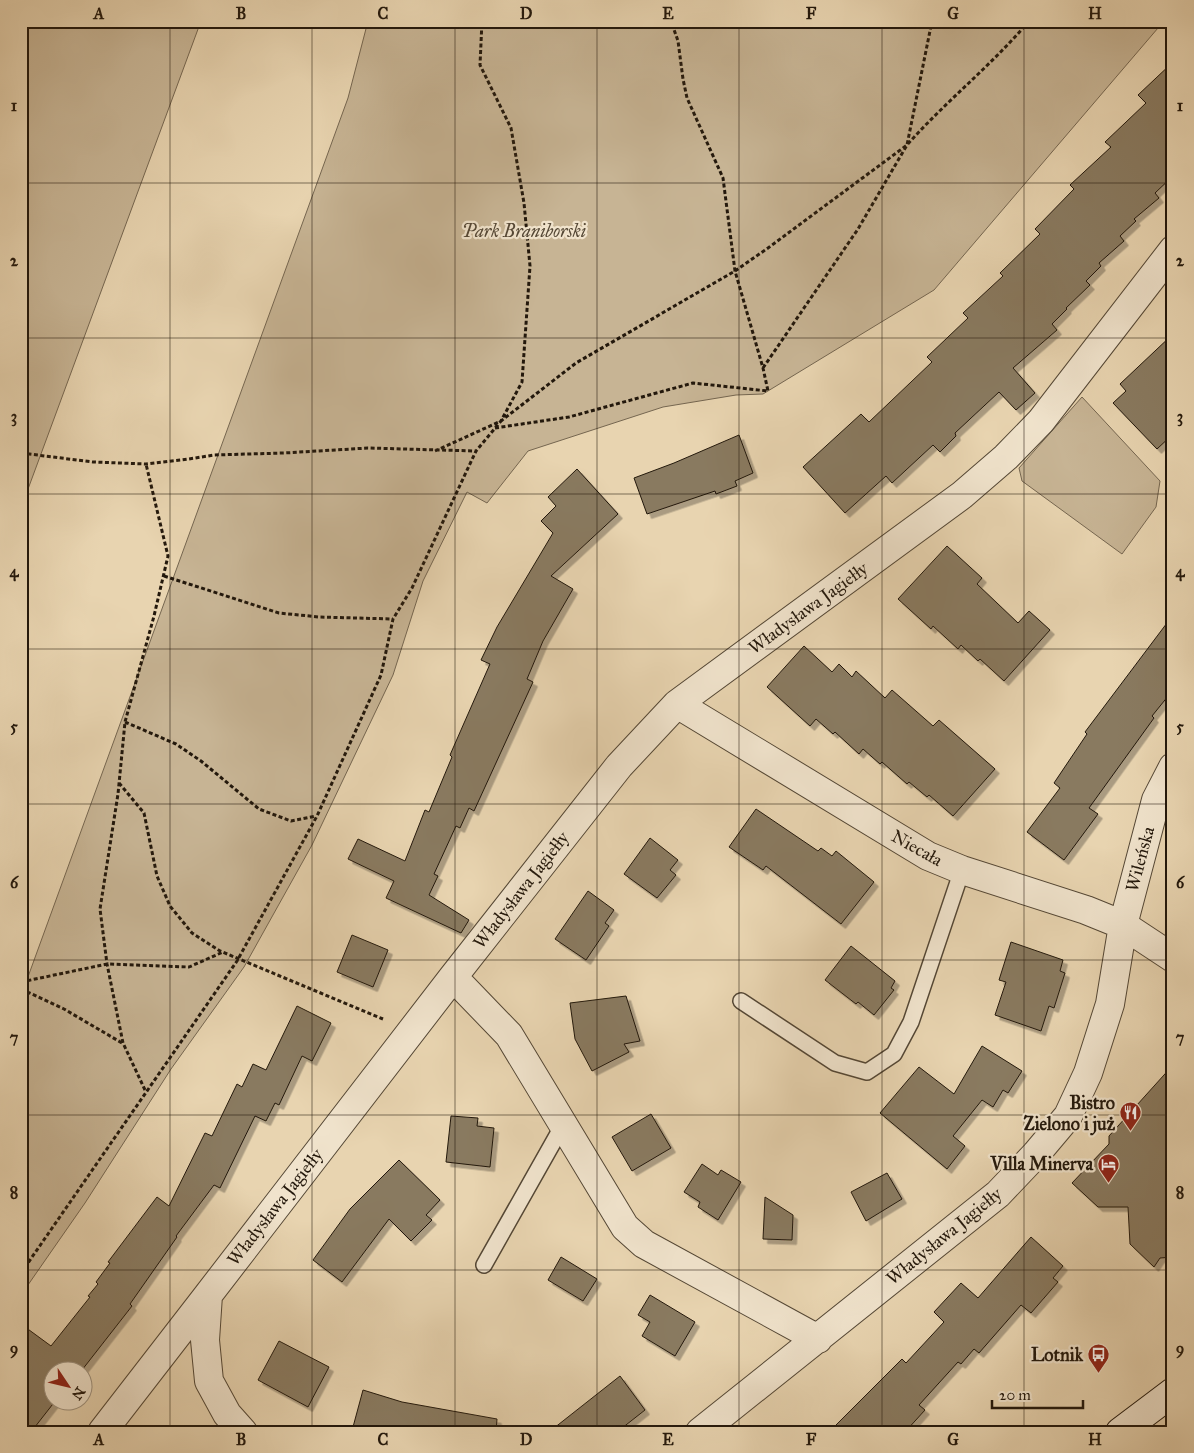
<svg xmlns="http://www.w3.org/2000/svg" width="1194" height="1453" font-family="'IM FELL Great Primer',serif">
<defs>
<filter id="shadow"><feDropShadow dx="4.5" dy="4.5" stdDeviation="0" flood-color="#0004"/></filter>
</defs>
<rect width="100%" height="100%" fill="#e8d4b0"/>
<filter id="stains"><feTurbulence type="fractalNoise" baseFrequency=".004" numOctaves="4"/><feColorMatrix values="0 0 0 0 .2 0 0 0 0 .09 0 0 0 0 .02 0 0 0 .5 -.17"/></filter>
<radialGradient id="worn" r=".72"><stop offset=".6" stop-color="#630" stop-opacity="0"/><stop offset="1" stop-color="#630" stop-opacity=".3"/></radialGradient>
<path fill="#c7b494" stroke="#756650" d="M21 21H201L21 508Z
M368 21H1164L934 290 763 394 736 395 663 407 528 451 487 503 467 492 423 581 393 675 312 845 244 967 171 1069 85 1203 21 1295V996L348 98Z
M1082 397 1160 481 1156 507 1122 554 1022 481 1019 468Z"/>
<path fill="#897a61" stroke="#23180c" filter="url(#shadow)" d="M1173 62V176L1155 193 1159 198 1134 219 1136 221 1120 236 1124 241 1099 263 1101 266 1086 281 1090 285 1066 308 1067 309 1052 324 1057 330 1013 368 1035 393 1016 410 999 392 955 433 956 436 940 452 933 445 892 483 886 476 845 513 803 467 861 414 869 422 932 362 927 357 968 318 963 313 1003 276 1000 273 1040 234 1035 229 1074 189 1070 185 1111 147 1105 142 1146 103 1138 95Z
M1173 334V434L1157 449 1113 403 1126 391 1120 384Z
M739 435 753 473 735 481 737 486 716 494 715 491 647 514 634 478 674 463Z
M577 469 618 514 551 576 573 589 543 641 527 679 533 682 474 811 469 808 460 828 456 826 434 874 438 876 429 895 469 920 461 933 386 898 394 881 348 859 358 839 405 861 425 810 429 812 452 757 450 755 490 664 481 660 497 627 553 533 541 521 556 506 548 497Z
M947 546 982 578 977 584 1018 623 1029 611 1050 630 1004 681 980 659 978 661 961 645 958 649 933 626 931 629 898 599Z
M1173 615V690L1152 716 1154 718 1089 808 1098 814 1064 860 1027 832 1060 788 1054 783 1087 734 1085 732Z
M804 646 832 672 839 664 852 677 856 671 885 698 892 690 933 726 939 720 995 769 953 816 929 795 927 797 909 782 907 784 882 762 880 764 863 749 859 754 835 732 833 734 816 719 810 726 767 687Z
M756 809 818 851 821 848 832 856 836 851 874 882 841 924 766 866 763 870 729 847Z
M650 838 678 860 670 870 676 875 657 898 624 874Z
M588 891 614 910 605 923 609 926 586 960 555 939Z
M352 935 388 950 373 987 337 972Z
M1011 942 1063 960 1060 971 1065 973 1054 1008 1049 1006 1041 1031 995 1015 1006 982 999 980Z
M851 946 895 981 891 988 894 990 874 1015 858 1002 856 1004 825 980Z
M626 996 640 1041 624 1044 629 1052 592 1071 575 1039 570 1003Z
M297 1006 331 1023 312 1061 302 1056 279 1105 275 1103 266 1121 255 1116 220 1188 214 1185 176 1236 177 1237 130 1304 132 1306 82 1370V1366L79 1370H52V1400H56L31 1432H21V1324L51 1346 90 1297 88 1296 98 1284 96 1282 110 1263 108 1262 157 1197 169 1206 205 1133 212 1136 237 1084 242 1087 253 1064 266 1070Z
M982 1046 1022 1071 1008 1093 1003 1090 993 1107 982 1100 953 1136 965 1146 947 1169 880 1113 919 1067 954 1094Z
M1173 1065V1257L1160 1258 1154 1267 1130 1244 1128 1207H1098L1072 1183 1109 1144V1136Z
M651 1114 671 1148 632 1171 612 1137Z
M451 1116 478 1118 477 1126 494 1128 490 1167 446 1162Z
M399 1160 440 1200 426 1215 432 1220 411 1241 389 1219 342 1282 313 1260 350 1209Z
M702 1164 718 1175 721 1170 741 1182 718 1220 698 1207 700 1202 684 1192Z
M887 1173 902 1199 866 1221 851 1192Z
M765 1197 793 1215 792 1240 763 1239Z
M1031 1237 1063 1266 1053 1278 1058 1282 1031 1313 1021 1305 979 1353 974 1349 961 1364 958 1362 919 1405 925 1410 905 1432H829L902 1359 906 1363 944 1322 934 1312 961 1283 978 1298Z
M561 1257 597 1279 583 1301 548 1280Z
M650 1295 695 1322 675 1356 642 1336 650 1322 638 1315Z
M279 1341 329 1367 308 1407 258 1380Z
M620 1376 645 1410 617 1432H549Z
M363 1390 402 1402 497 1419 496 1432H368L353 1427Z"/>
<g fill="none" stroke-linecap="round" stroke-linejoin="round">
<defs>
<path id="lane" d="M741 1001 835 1063 867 1072 894 1054 911 1022 962 870
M484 1265 563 1125"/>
<path id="street" d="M677 704 928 856 962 870 1086 910 1123 925 1173 958
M453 977 509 1035 625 1227 644 1244 818 1339
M102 1432 208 1295
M243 1432 227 1414 209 1381 205 1340 208 1295 453 977 619 766 677 704 962 495 1006 457 1041 421 1173 250
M700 1432 998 1194 1036 1154 1068 1116 1088 1073 1110 1004 1123 925 1156 800 1173 767"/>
<path id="secondary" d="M1120 1432 1173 1392"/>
</defs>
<use href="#lane" stroke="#544735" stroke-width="18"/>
<use href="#street" stroke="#544735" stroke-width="30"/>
<use href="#secondary" stroke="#23180c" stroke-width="30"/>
<path stroke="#23180c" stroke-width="3" stroke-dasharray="4 2.5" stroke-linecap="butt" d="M763 368 858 229 907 145 932 21
M495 428 569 417 693 383 768 391 763 368 735 271 723 178 687 98 683 79 678 41 671 21
M435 451 501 421 576 363 735 271 768 248 907 145C945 102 991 66 1029 21
M21 453 93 462 146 464 189 459 214 455 284 453 368 448 476 451
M164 576 279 613 319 617 393 619
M125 722 176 744 201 761 259 809 291 821 316 816
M119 783 144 813 157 876 170 906 192 933 220 951 383 1019
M21 982 107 964 189 967 223 952
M21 989 64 1009 122 1043
M145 1090 123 1043 107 964 100 909 118 794 125 722 154 616 168 556 146 464
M21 1273 237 961 317 816 381 675 393 619 412 588 476 451 501 421 522 382 530 266 524 203 511 128 480 65 482 21"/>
<use href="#lane" stroke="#f0e3cc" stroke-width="15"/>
<use href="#street" stroke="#f0e3cc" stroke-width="28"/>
<use href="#secondary" stroke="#f0e3cc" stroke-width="28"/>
</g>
<path fill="none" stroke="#23180c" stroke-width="1" stroke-opacity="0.55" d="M170 21V1432M312 21V1432M455 21V1432M597 21V1432M739 21V1432M882 21V1432M1024 21V1432M21 183H1173M21 338H1173M21 494H1173M21 649H1173M21 804H1173M21 960H1173M21 1115H1173M21 1270H1173"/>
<defs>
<symbol id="restaurant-pin" viewBox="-11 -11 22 30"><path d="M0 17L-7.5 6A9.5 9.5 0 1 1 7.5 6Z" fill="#8f2418" stroke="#f0e3cc"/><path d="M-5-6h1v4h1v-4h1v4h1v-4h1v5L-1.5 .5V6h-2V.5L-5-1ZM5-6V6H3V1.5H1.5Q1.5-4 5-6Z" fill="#fff"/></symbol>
<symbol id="hotel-pin" viewBox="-11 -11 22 30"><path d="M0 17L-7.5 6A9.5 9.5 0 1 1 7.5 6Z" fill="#8f2418" stroke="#f0e3cc"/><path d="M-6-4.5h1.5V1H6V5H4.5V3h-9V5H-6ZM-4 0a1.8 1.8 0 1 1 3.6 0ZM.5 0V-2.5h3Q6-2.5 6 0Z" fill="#fff"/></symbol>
<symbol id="bus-pin" viewBox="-11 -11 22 30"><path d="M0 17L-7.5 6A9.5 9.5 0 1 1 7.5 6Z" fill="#8f2418" stroke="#f0e3cc"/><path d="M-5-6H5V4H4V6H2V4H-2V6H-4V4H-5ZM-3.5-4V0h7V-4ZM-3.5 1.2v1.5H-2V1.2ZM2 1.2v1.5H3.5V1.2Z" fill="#fff"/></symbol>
</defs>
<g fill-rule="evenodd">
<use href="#restaurant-pin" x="1118" y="1100" width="25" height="34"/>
<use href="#hotel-pin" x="1096" y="1152" width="25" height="34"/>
<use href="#bus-pin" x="1086" y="1342" width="25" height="34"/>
</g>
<g text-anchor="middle" stroke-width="4.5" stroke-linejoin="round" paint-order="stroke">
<g font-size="18" font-style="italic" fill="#544735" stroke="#f0e3cc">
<text x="524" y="237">Park Braniborski</text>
</g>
<g font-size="18" fill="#23180c" stroke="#f0e3cc">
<text transform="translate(808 608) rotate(-36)" y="6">Władysława Jagiełły</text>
<text transform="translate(917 848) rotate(29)" y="6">Niecała</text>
<text transform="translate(1140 859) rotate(-75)" y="6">Wileńska</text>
<text transform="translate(521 890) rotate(-52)" y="6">Władysława Jagiełły</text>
<text transform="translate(275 1207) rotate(-52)" y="6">Władysława Jagiełły</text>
<text transform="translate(944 1236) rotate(-39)" y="6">Władysława Jagiełły</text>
</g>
<g font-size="18" font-weight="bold" fill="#23180c" stroke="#f0e3cc" text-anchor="end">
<text x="1115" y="1109">Bistro<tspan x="1115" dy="21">Zielono i już</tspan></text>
<text x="1093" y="1170">Villa Minerva</text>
<text x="1083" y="1361">Lotnik</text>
</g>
</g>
<rect width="1194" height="1453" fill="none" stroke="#e8d4b0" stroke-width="55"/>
<g transform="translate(68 1386) rotate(125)"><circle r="24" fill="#f0e3cc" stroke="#9e927f"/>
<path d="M0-4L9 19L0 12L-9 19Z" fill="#8f2418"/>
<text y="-8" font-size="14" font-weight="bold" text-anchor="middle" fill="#23180c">N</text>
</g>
<path d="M992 1400v8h91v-8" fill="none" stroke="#23180c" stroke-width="2.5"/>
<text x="999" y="1400" font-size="15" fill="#23180c" stroke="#f0e3cc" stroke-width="4" paint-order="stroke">20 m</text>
<rect x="28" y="28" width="1138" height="1398" fill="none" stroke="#23180c" stroke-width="2"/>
<g font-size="16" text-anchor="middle" font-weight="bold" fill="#23180c">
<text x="99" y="19">A</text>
<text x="241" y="19">B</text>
<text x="383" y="19">C</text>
<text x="526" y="19">D</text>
<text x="668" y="19">E</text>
<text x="811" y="19">F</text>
<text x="953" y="19">G</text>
<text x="1095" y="19">H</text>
<text x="14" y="111">1</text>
<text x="1180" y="111">1</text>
<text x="14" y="266">2</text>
<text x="1180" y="266">2</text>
<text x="14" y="422">3</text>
<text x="1180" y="422">3</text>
<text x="14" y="577">4</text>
<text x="1180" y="577">4</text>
<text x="14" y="732">5</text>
<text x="1180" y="732">5</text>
<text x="14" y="888">6</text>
<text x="1180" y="888">6</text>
<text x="14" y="1043">7</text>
<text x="1180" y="1043">7</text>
<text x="14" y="1198">8</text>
<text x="1180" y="1198">8</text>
<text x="14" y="1354">9</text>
<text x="1180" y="1354">9</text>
<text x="99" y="1445">A</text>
<text x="241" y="1445">B</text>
<text x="383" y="1445">C</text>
<text x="526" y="1445">D</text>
<text x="668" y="1445">E</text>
<text x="811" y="1445">F</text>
<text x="953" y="1445">G</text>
<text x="1095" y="1445">H</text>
</g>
<rect width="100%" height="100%" filter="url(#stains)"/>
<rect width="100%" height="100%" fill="url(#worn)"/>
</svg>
